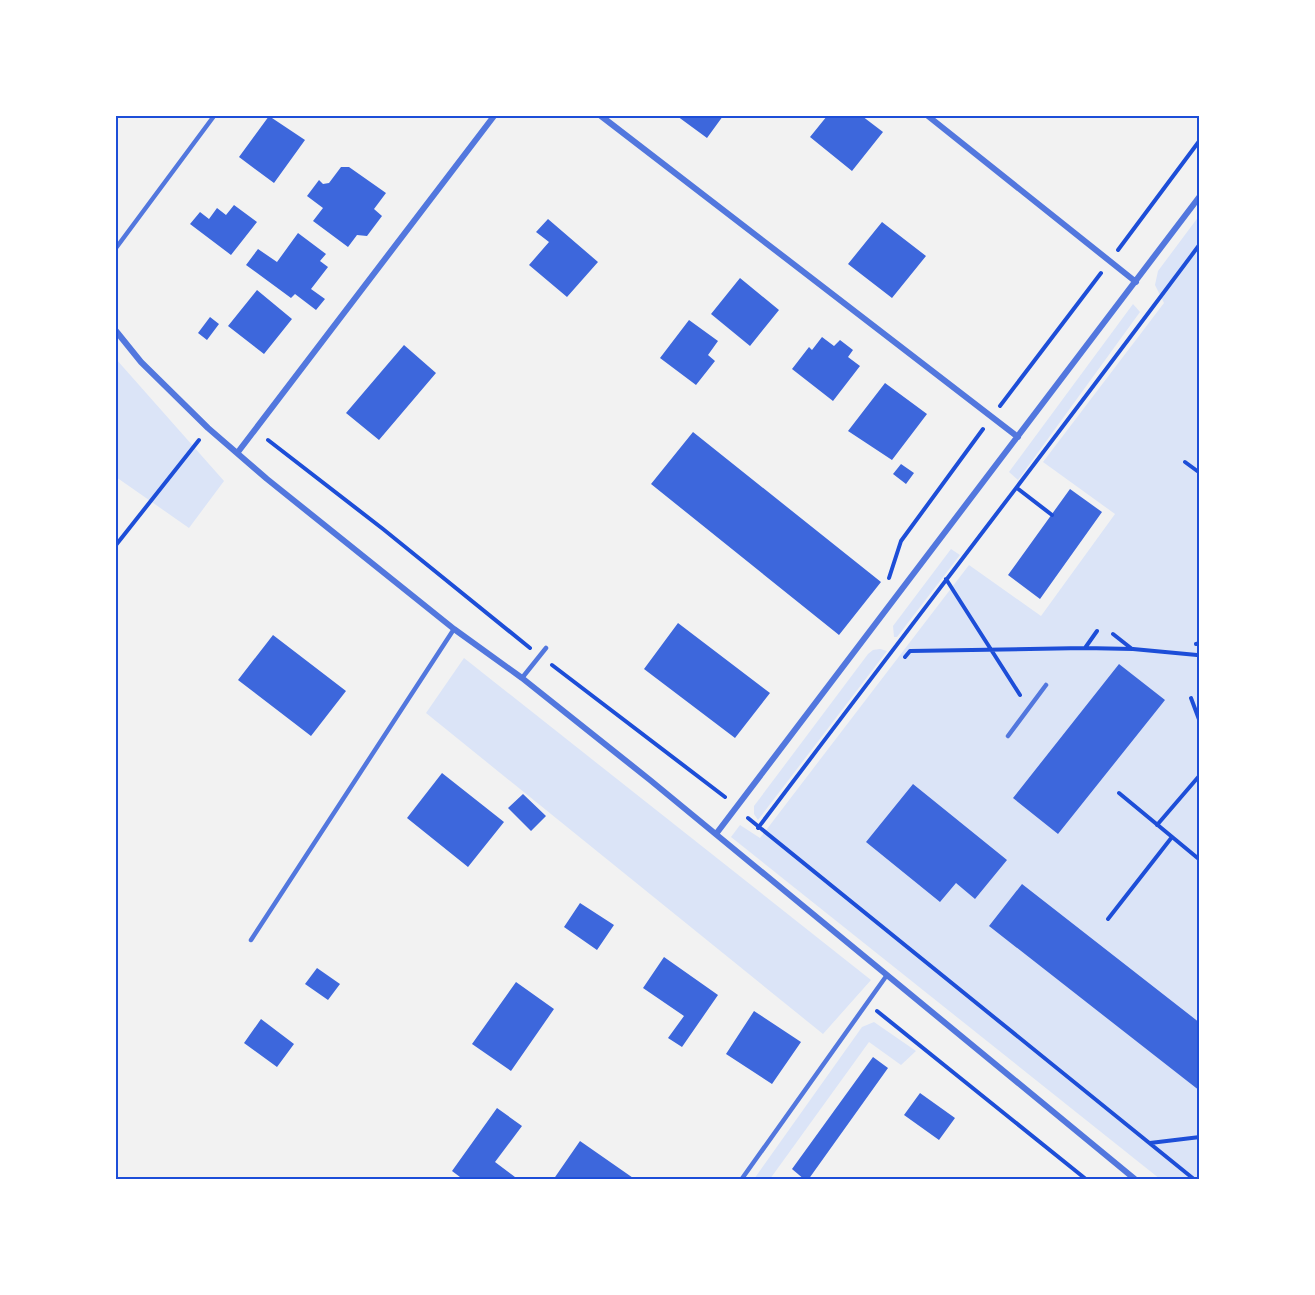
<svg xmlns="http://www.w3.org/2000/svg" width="1315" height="1295" font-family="'Open Sans',sans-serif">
<rect width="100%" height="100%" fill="#f2f2f2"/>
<path fill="#dbe4f7" d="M1199 216V1179H1160L731 837 740 825 760 838 969 565 1041 616 1115 514 1043 462 1164 303 1155 285 1158 271Z
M1133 304 1140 312 1018 480 1009 472Z
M116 359 224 481 189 528 116 477Z
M951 549 960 555 897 637H894L893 626Z
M880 649 887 651 758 820 754 814V806L868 654 873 650Z
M464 658 871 980 823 1034 426 713Z
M874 1022 916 1051 901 1065 869 1042 770 1179H754L862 1027Z"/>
<path fill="#3d67dc" d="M269 116 305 140 274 183 239 157Z
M677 116H723L707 138Z
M827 116H862L883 132 852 171 810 137Z
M341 167H349L386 193 374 209 382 216 367 236 357 235 348 247 313 221 323 208 307 196 319 180 323 184 329 183Z
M234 205 257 222 231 255 190 224 200 212 209 219 217 208 226 215Z
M548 219 598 262 567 297 529 265 549 242 536 232Z
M882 222 926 256 892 298 848 264Z
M298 233 326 254 320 261 328 267 311 289 325 299 316 310 295 294 291 298 246 265 258 249 277 262Z
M740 278 779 310 750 346 711 314Z
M257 290 292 319 264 354 228 326Z
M210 317 219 324 207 340 198 333Z
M689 320 718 341 708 355 715 361 696 385 660 358Z
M822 337 834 346 840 340 853 350 848 357 860 366 833 401 792 369 809 347 812 350Z
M404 345 436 373 379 440 346 413Z
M885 383 927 414 892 460 848 431Z
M693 432 881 582 839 635 651 484Z
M901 464 914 473 906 484 893 474Z
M1070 489 1102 512 1040 599 1008 575Z
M678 623 770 693 735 738 644 669Z
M273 635 346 691 311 736 238 680Z
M1119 664 1165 700 1058 834 1013 798Z
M442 773 504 822 468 867 407 818Z
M913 784 1007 860 975 899 956 883 940 902 866 842Z
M523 794 546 816 531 831 508 808Z
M1022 884 1200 1023V1091L989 926Z
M580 903 614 925 597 950 564 927Z
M664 957 718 995 682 1047 668 1038 684 1016 643 988Z
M317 968 340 984 328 1000 305 984Z
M516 982 554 1009 511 1071 472 1044Z
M754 1011 801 1042 772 1084 726 1054Z
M261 1019 294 1044 277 1067 244 1043Z
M873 1057 888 1068 808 1180H805L792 1169Z
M920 1093 955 1118 939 1140 904 1115Z
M497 1108 522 1126 495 1162 515 1177 514 1180H464L452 1171Z
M580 1141 636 1180H553Z"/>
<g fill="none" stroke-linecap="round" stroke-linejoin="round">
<path stroke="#1d4ed8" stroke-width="4" d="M1118 250 1200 140
M1000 406 1101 273
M268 440 383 529 530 648
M1185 462 1200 473
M1017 488 1052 515
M116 545 199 440
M889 578 901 541 983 429
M946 579 1020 695
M1113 634 1132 649
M1196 644 1200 643
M1085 648 1097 631
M905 657 910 651 1084 648 1133 649 1197 655
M552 665 725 797
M1191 698 1200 722
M1119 793 1200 860
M748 818 1195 1180
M1157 825 1200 775
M758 828C905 633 1054 440 1200 244
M1108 919 1172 837
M877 1011 1087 1180
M1150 1143 1200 1137"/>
<path stroke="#5277de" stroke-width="4.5" d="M116 248 214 116
M522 678 546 648
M1008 736 1046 685
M251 940 454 629
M741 1180 887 975"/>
<path stroke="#5277de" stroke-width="6" d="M601 116 1018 437
M928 116 1136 282
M116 331 141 362 208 428 267 479 454 629 522 678 650 780 1136 1180
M238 452 494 116
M716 834 1200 196"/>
</g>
<rect width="1315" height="1295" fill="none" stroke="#ffffff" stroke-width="234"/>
<rect x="117" y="117" width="1081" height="1061" fill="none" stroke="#1d4ed8" stroke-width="2"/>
</svg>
